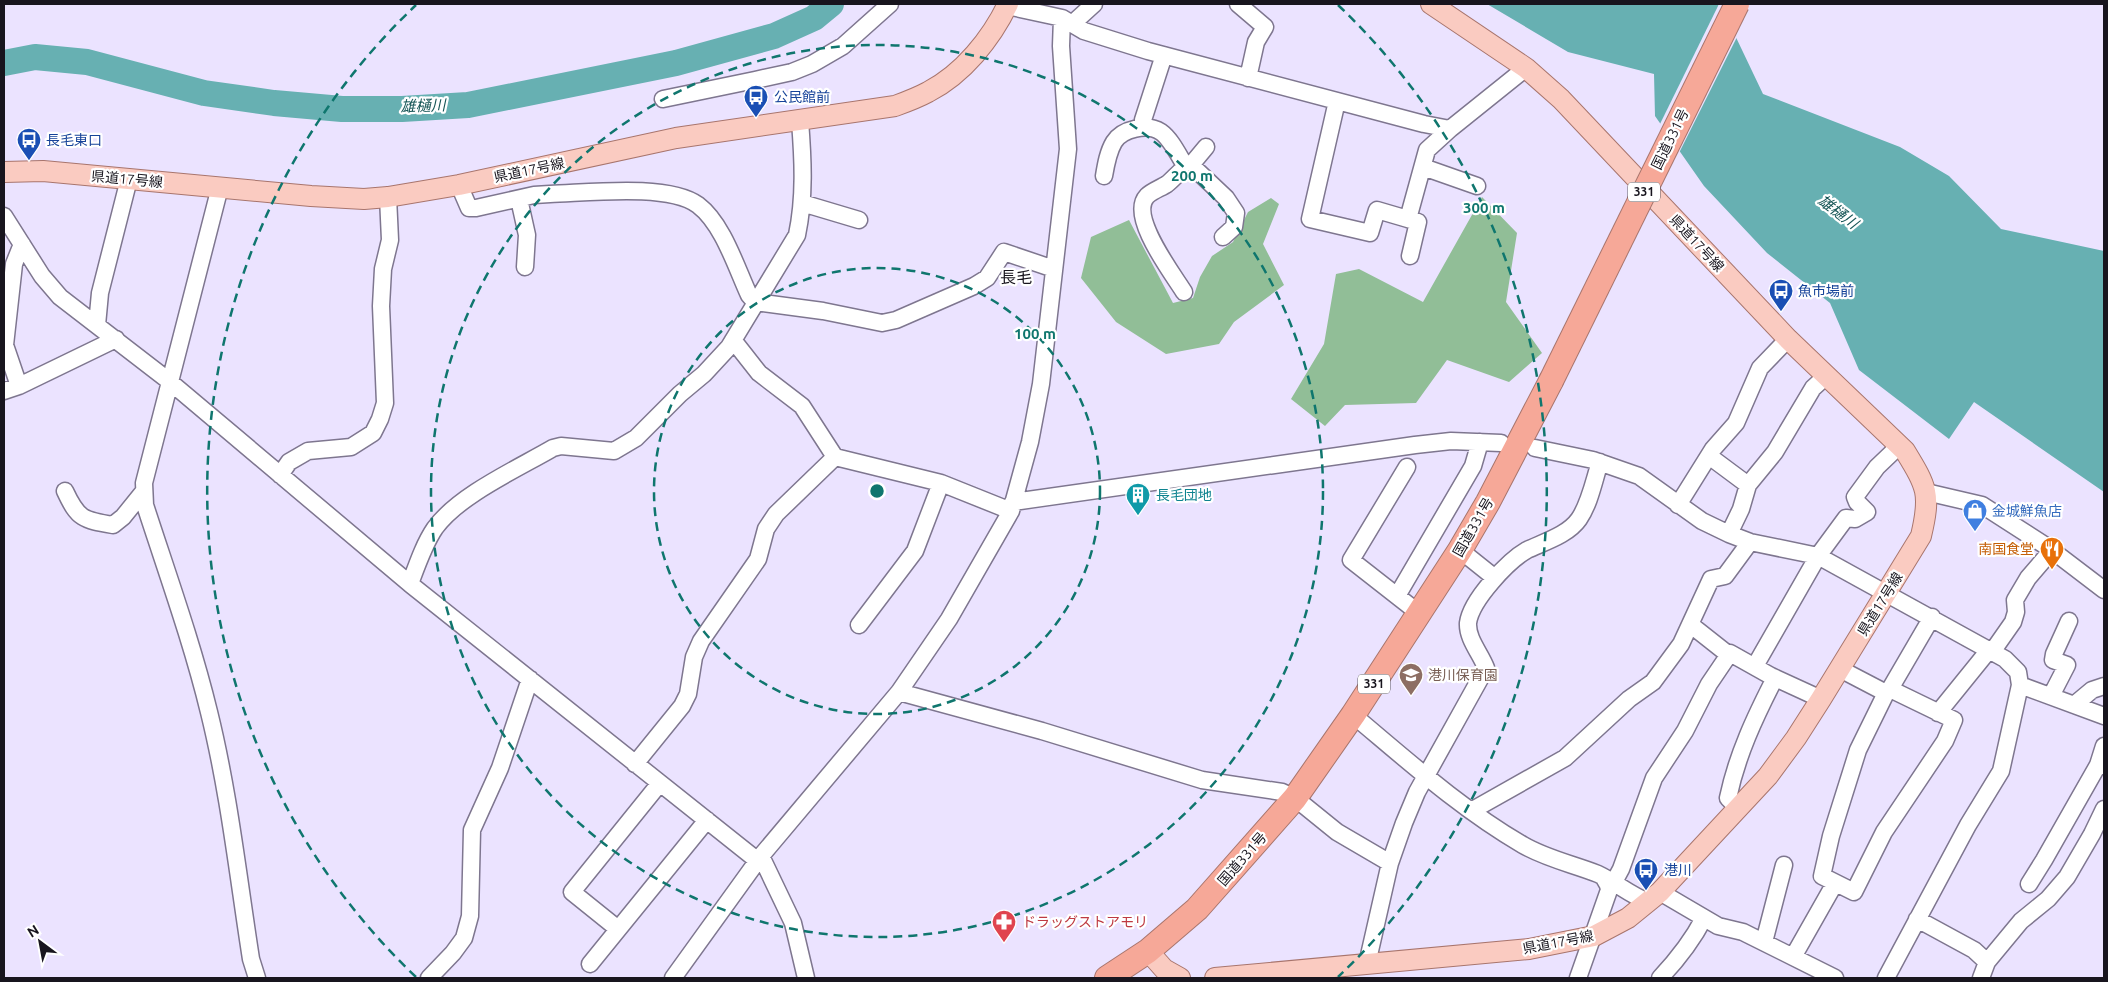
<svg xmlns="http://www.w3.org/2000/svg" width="2108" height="982" font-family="Ubuntu,'Noto Sans JP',sans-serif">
<rect width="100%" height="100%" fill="#ebe3ff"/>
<path fill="#91be97" d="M1482 197 1517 233 1506 302 1542 353 1509 382 1447 360 1416 403 1345 405 1325 426 1291 399 1324 344 1336 274 1359 269 1423 302Z
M1271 198 1279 204 1263 244 1284 285 1234 322 1219 344 1166 354 1116 322 1081 278 1091 237 1129 220 1173 303 1193 298 1200 277 1212 256 1233 242 1248 212Z"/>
<path fill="#67b0b2" d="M1487 4H1717L1722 8 1763 94 1900 147 1949 176 2001 229 2104 251V492L1974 402 1949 439 1859 370 1830 303 1767 253 1704 186 1655 116 1654 74 1568 52Z"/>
<path fill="#ebe3ff" d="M1719 4 1724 7 1738 35 1678 155 1659 126Z"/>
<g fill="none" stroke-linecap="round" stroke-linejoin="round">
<path stroke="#67b0b2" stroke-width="26" d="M4 63 35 57 87 62 204 93 274 103 342 109H402L468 105 676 63 774 36 814 18 831 4"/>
<defs>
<path id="minor" d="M1238 4 1265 27 1256 42 1248 78
M1007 6 1062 18 1084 31 1148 51 1424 124 1450 129
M1072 24 1094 4
M663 99 755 80 792 72 812 64 843 46 890 4
M1337 101 1310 219 1370 233 1377 210 1418 222 1410 256
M1143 127V120L1164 55
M1191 165 1206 147
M1423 167 1477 186
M1104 176C1106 164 1108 152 1114 142 1122 129 1147 123 1161 132 1171 139 1179 156 1186 167
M459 185 469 208H476L534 195 550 194C587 193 668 183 698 205 723 224 736 267 749 295L755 302 823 311 882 323 896 320 974 286 987 278 1004 252 1054 269
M220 187 144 483 145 505C167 573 192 642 209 712 229 793 238 876 251 959L257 978
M519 199 527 235 525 267
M802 203 859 220
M4 216 42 276 60 297 169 381 410 584 758 861
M1408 219 1427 150 1450 129 1526 68
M1184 292C1173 274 1128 216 1147 196 1152 191 1161 188 1167 184 1175 178 1181 168 1191 165L1226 198 1236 213 1234 227 1223 237
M97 325 100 293 129 179
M733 340 759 373 802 406 835 457 941 483 1011 511
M19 386 5 345 14 264 22 244
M4 391 19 386 116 339
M1535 448 1593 460 1639 476 1702 521 1729 534 1750 542 1818 556 2005 659 2018 672 2020 685 2001 771 1968 825 1886 978
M1709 456 1748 485
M1407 467 1351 560 1420 614
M280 475 289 462 308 451 351 447 373 433 380 419 385 403 381 306 383 269 390 240 388 197
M65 491C78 519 83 520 113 525L123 517 144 491
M1926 492 1982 505 2049 548 2104 590
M1013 502 1415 445 1451 441 1501 443
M1678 505 1713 449 1736 423 1760 368 1788 339
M1729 534 1741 509 1748 485 1775 452 1813 388 1825 377
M1460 550 1495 578
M410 584C417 565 424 544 435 528 459 495 517 469 553 448L561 446 614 451 636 438 680 394 704 374 729 347 797 235C805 197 803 159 800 121
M1397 596 1473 466 1480 442
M859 625 915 551 941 483
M1691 625 1729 655
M1992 652 2013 622 2016 612 2015 600 2028 578 2052 550
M1755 666 1818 556 1846 518 1855 519 1867 512 1857 502 1855 497 1877 467 1899 446
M1840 669 1886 693
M2020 685 2104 716
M1890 689 1954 720 1945 741 1884 832 1854 892 1822 876 1831 836 1858 750 1886 693 1890 689 1932 617
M899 692 1042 731 1202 780 1282 792 1295 798 1337 832 1390 863
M2051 696 2067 665 2053 660 2054 654 2069 621
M2074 705 2092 690 2104 686
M1938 713 1989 650
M1353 715C1408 761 1461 809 1523 845 1547 859 1573 864 1598 874 1615 882 1630 895 1648 902
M2104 746 2098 765 2104 766
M635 764 682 706 688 694 694 657 701 641 758 559 766 529 776 514 835 457
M1738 808 1728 798C1737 755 1755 717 1775 678
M1471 811 1565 758 1629 699 1653 682 1681 644 1711 579 1725 576 1750 542
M761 856 793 923 806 978
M1614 882 1621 869 1654 778 1685 731 1709 684 1730 653 1771 676 1821 699
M2029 884 2044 860 2098 765
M1660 892 1718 926 1743 932 1835 978
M1917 919 1974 950 1987 962
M618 929 572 892 660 783
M1764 942 1784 865
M1793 957 1835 883
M590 964 707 820
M1367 964 1390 863 1404 823 1417 792 1486 668C1481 654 1467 639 1468 623 1471 600 1508 561 1527 550 1544 542 1568 535 1579 519 1590 503 1594 480 1600 462
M429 978 453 953 464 938 470 916 472 830 500 768 530 679
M673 978 761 856 899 692 949 619 1011 511 1030 442 1041 384 1068 149 1061 46 1062 18
M1578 978 1609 890 1608 885 1604 878
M1660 978C1678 959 1692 941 1704 918
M1981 978 1987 962 2021 921 2048 899 2067 877 2092 834 2104 809"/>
<path id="major" d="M4 172 43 171 311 196 364 199 388 197 459 185 676 138 895 106C906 102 917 98 928 92 963 74 991 39 1008 4
M1148 951 1164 969 1180 978
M1215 978 1529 949 1594 936 1628 918 1660 892 1768 776 1796 738 1821 699 1921 536C1931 494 1927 487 1905 451L1788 339 1561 99 1526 68 1431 4"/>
<path id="highway" d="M1107 978 1148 951 1197 909 1295 798 1353 715 1460 550 1488 502 1551 381"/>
</defs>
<use href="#minor" stroke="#7e768f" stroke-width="19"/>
<use href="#major" stroke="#a8756d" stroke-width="22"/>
<use href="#highway" stroke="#a8756d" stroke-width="26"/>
<use href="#minor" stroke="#fff" stroke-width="16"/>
<use href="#major" stroke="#facbc1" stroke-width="20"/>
<use href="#highway" stroke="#f6a898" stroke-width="24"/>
<defs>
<path id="highway-bridge" d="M1551 381 1737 4"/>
</defs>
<use href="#highway-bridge" stroke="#a8756d" stroke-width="26" stroke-linecap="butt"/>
<use href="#highway-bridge" stroke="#f6a898" stroke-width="24"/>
</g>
<g fill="none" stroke="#0f766e" stroke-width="2.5" stroke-dasharray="9 6">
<circle cx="877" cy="491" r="223"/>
<circle cx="877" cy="491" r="446"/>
<path d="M416 977A670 670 0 0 1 416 5M1338 5A670 670 0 0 1 1338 977"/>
</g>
<defs>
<symbol id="bus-pin" viewBox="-11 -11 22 30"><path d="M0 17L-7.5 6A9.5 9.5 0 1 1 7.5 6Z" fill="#1a4fb4" stroke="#fff"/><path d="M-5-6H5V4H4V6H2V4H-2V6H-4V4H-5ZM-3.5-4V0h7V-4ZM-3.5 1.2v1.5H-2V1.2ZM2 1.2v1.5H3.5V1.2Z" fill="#fff"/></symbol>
<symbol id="building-pin" viewBox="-11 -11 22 30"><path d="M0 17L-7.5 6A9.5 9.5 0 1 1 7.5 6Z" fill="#0f9aa8" stroke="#fff"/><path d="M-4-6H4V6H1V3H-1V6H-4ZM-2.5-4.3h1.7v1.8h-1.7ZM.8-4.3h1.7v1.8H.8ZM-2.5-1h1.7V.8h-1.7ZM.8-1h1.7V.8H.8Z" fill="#fff"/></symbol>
<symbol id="shop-pin" viewBox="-11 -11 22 30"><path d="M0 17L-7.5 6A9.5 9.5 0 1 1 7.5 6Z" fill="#3f7fe0" stroke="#fff"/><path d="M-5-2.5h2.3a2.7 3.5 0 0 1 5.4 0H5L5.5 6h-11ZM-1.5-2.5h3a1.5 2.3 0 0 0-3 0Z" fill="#fff"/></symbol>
<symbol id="restaurant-pin" viewBox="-11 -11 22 30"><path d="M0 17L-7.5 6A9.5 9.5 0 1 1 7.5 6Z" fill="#e8710a" stroke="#fff"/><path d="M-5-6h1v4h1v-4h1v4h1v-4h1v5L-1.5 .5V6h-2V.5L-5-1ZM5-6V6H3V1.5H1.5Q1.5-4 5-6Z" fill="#fff"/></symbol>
<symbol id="school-pin" viewBox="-11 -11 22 30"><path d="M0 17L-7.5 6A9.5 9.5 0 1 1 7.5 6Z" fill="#8d6e63" stroke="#fff"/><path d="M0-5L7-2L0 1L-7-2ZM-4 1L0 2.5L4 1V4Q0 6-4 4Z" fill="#fff"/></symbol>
<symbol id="pharmacy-pin" viewBox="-11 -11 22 30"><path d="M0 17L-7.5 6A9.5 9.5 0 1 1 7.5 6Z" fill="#e0444e" stroke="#fff"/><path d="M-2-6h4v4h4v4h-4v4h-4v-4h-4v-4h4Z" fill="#fff"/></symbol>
</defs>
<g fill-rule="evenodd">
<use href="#bus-pin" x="742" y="83" width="28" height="38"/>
<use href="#bus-pin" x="15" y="126" width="28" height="38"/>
<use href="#bus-pin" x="1767" y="277" width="28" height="38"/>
<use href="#building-pin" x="1124" y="481" width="28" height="38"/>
<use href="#shop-pin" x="1961" y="497" width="28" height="38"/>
<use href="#restaurant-pin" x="2038" y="535" width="28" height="38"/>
<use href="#school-pin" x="1397" y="661" width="28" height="38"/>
<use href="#bus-pin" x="1632" y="856" width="28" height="38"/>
<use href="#pharmacy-pin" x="990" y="908" width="28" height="38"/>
</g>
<g text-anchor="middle" stroke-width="4.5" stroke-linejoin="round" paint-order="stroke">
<g fill="#fff" stroke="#5d5b62" stroke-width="1">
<rect x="1628" y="182.5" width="32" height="19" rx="4"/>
<rect x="1358" y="674.5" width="32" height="19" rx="4"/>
</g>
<g font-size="12" font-weight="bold" fill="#18151e">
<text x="1644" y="196">331</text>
<text x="1374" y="688">331</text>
</g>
<g font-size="14" fill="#164399" stroke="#fff" text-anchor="start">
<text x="774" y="102">公民館前</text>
<text x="46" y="145">長毛東口</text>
<text x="1798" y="296">魚市場前</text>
<text x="1664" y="875">港川</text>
</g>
<g font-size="14" fill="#18151e" stroke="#fff">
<text transform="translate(1670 139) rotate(-64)" y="5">国道331号</text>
<text transform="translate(529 170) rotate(-12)" y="5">県道17号線</text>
<text transform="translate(127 179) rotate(5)" y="5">県道17号線</text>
<text transform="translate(1697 243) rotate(47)" y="5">県道17号線</text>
<text transform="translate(1473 527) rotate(-60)" y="5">国道331号</text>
<text transform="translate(1880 604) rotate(-58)" y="5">県道17号線</text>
<text transform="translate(1242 859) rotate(-49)" y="5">国道331号</text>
<text transform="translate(1558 942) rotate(-11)" y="5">県道17号線</text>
</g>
<g font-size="14" fill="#0d838f" stroke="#fff" text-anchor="start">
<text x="1156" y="500">長毛団地</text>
</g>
<g font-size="14" fill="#366cbe" stroke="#fff" text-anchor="start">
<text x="1992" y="516">金城鮮魚店</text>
</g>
<g font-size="14" fill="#c56008" stroke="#fff" text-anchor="end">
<text x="2034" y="554">南国食堂</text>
</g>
<g font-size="14" fill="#785e54" stroke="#fff" text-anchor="start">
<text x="1428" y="680">港川保育園</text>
</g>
<g font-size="14" fill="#be3a42" stroke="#fff" text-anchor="start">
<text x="1022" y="927">ドラッグストアモリ</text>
</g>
<g font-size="15" font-style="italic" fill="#165556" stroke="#fff">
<text transform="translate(423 106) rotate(-2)" y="5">雄樋川</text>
<text transform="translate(1838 212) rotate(37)" y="5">雄樋川</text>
</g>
<g font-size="16" fill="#18151e" stroke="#fff">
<text x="1016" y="283">長毛</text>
</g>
</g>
<circle cx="877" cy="491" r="8" fill="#0f766e" stroke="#fff" stroke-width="2.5"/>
<g font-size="15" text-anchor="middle" font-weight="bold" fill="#0f766e" stroke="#fff" stroke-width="4.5" stroke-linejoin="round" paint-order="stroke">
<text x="1192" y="181">200 m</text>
<text x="1484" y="213">300 m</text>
<text x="1035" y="339">100 m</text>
</g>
<rect width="2108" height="982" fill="none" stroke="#18151e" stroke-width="10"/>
<g transform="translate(40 942) rotate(328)" stroke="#ffffff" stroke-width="4" paint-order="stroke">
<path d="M0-4L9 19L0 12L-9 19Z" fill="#18151e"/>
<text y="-8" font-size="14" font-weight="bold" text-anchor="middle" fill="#18151e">N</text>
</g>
</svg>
